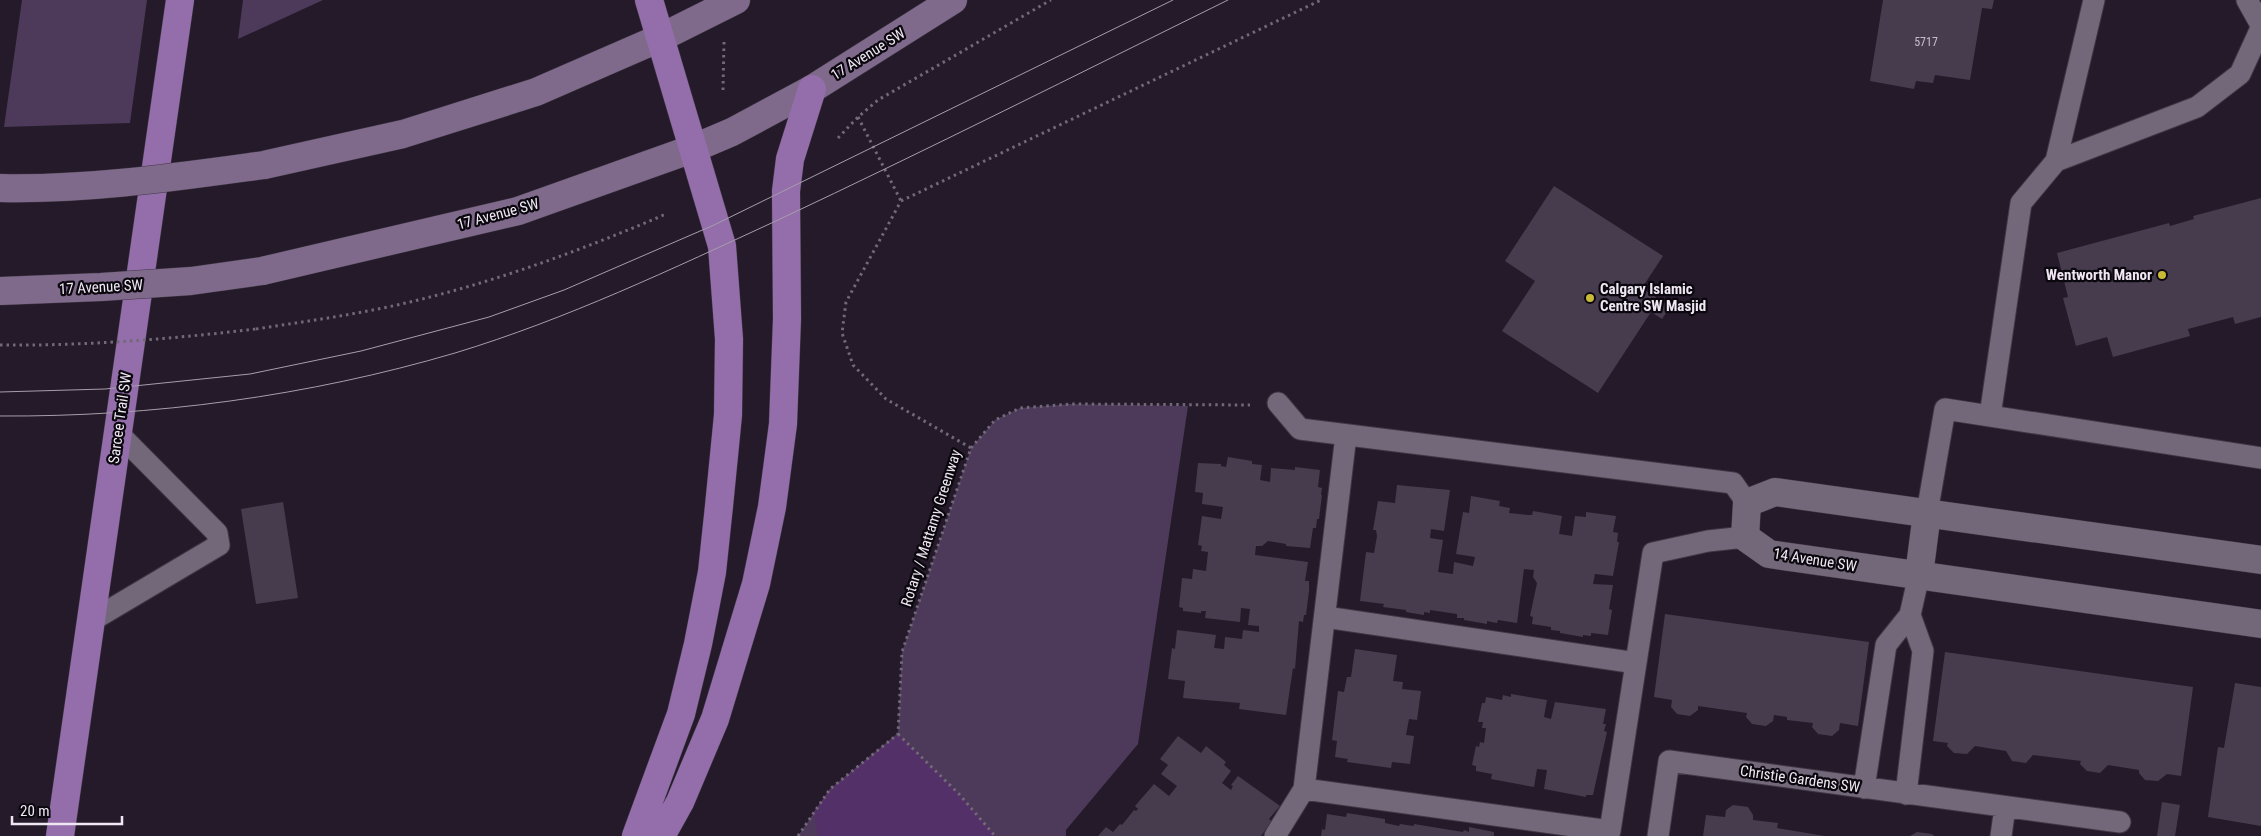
<svg xmlns="http://www.w3.org/2000/svg" width="2261" height="836" font-family="'Roboto Condensed',sans-serif">
<rect width="100%" height="100%" fill="#241a2a"/>
<path fill="#4d3959" d="M22 0H147L130 123 4 127Z
M243 0H323L238 39Z
M1071 404 1188 406 1138 744 1066 830V836H798L830 789 898 733 902 652 971 448 995 420 1020 408Z"/>
<path fill="#543068" d="M898 734 959 794 995 836H818L813 813 830 789Z"/>
<path fill="#473c4e" d="M1883 0H1994L1992 9 1982 8 1970 80 1935 75 1933 83 1916 81 1914 89 1870 81Z
M1554 186 1663 256 1642 288 1670 307 1662 319 1651 312 1598 393 1502 331 1535 281 1505 261Z
M2261 198V317L2235 324 2233 317 2188 329 2190 336 2113 357 2107 337 2076 346 2063 298 2068 297 2057 253 2169 223 2170 226 2194 219 2193 216Z
M1228 457 1252 461V464L1262 465 1260 480 1270 482 1271 468 1295 470V467L1320 470 1318 487 1322 488 1321 495H1322L1319 519H1317L1316 528H1313L1310 548 1286 546V544L1268 541 1262 546H1256L1255 555 1308 562 1305 581H1309V591L1306 615H1304L1303 622 1299 621 1295 669 1293 668 1286 715 1239 709 1240 703 1183 698 1185 681 1168 679 1172 648 1175 649 1177 630 1216 635 1214 648 1224 649 1225 637 1242 639 1243 630 1259 632V626L1248 625 1250 609 1241 608 1240 622 1205 618 1206 611H1201V613L1183 611V608L1179 607 1182 578 1192 579 1193 569 1206 571 1208 552 1201 551 1202 546 1198 545 1202 516 1221 519 1223 507 1202 504 1203 493 1195 492 1198 463 1221 464V466L1226 467Z
M1397 485 1450 490 1444 531 1431 529 1430 538 1443 540 1438 572 1453 574 1454 562 1473 566 1475 557 1456 554 1463 512 1469 513 1471 496 1500 501 1499 506 1510 508 1509 513 1528 515H1532L1533 511 1562 516 1559 534 1572 536 1575 516 1586 517V512L1616 516 1613 532 1618 533 1617 542H1619L1613 576 1595 574 1593 584 1613 585 1609 609 1612 610 1608 635 1591 633V636L1583 635V637L1560 633V631L1551 630V627L1532 624 1533 617 1530 616 1537 583 1533 577 1534 570 1524 569 1517 623 1498 620 1497 623 1487 621V624L1464 620V618H1457V614L1430 610V613L1424 612V615L1406 612V610L1383 607 1384 604 1360 601 1366 552 1374 553 1377 536 1376 530H1373L1378 501 1395 503Z
M283 502 298 598 256 604 241 509Z
M1665 614 1869 642 1858 726 1840 723 1839 730 1832 736 1818 734 1812 727 1813 723 1787 720V717L1774 715 1773 721 1766 726 1752 724 1746 717 1747 713 1698 706V710L1690 716 1677 714 1671 707 1672 700 1654 697Z
M1355 649 1397 655 1393 681 1403 682 1402 689 1421 691 1417 720 1409 719 1406 735 1414 736 1410 764 1392 762 1391 768 1347 762 1348 759 1335 757 1337 741 1332 740 1338 691 1344 692 1347 677H1351Z
M1945 652 2193 687 2181 776 2167 774 2158 781 2145 780 2139 773V770L2108 765 2100 773 2087 771 2080 764 2081 761 2033 755 2026 763 2012 761 2006 751 1975 746 1967 754 1954 753 1947 746 1948 743 1933 741Z
M2235 683 2261 687V826L2208 817 2218 747 2224 748Z
M1511 694 1547 700 1544 717 1551 719 1555 702 1606 709 1603 724H1606L1604 731 1607 732 1593 795H1586V797L1544 789 1547 770 1537 769 1534 787 1491 779 1492 774 1476 771V766L1472 765 1476 746 1479 747 1480 742 1484 743 1486 728H1482L1483 722H1478L1482 703H1485L1486 697 1502 700 1503 695 1511 697Z
M1178 736 1201 753 1206 746 1226 762 1224 765 1231 771 1222 783 1231 790 1233 786 1231 785 1238 776 1280 806 1269 819 1272 821 1261 836H1098L1106 827 1113 832 1120 824 1122 825 1134 810 1136 811 1138 809 1135 806 1154 784 1169 796 1177 786 1161 774 1168 765 1160 759Z
M2162 802 2180 805 2175 836H2157Z
M1733 805 1748 807 1753 815V820L1778 823 1777 828 1825 836H1703L1706 815 1725 817 1726 810Z
M1347 813 1385 819V823L1399 826 1400 824 1414 826V824L1463 832 1464 830 1469 832V827L1494 832V836H1321L1322 829 1325 830 1327 814 1346 817Z
M1917 832 1932 834 1934 836H1910Z"/>
<g fill="none" stroke-linecap="round" stroke-linejoin="round">
<defs>
<path id="service" d="M2247 0 2261 25
M2056 161 2094 0
M1278 403 1300 429 1733 483 1747 503
M1990 416 2021 203 2056 161 2197 107 2240 74 2261 28
M1927 513 1945 409 2261 458
M1325 617 1636 663
M91 621 219 545 217 533 118 433
M1864 788 1886 645 1910 615 1919 575
M1304 789 1610 831 1653 553 1708 541 1745 537
M1906 794 1923 651 1910 615
M1275 836 1304 789 1346 435
M1658 836 1669 761 2120 822
M2001 836 2005 807"/>
<path id="minor" d="M2261 560 1775 492 1747 503 1745 537 1769 554 2261 624
M1919 575 1927 513"/>
<path id="secondary" d="M264 165 403 134 536 92 660 38 736 0
M262 271 518 211 692 149 732 132 812 89 953 0"/>
<path id="trunk" d="M60 836 180 0
M636 836 681 714 698 644 712 572 719 506 728 415 729 339 722 246 649 0
M661 836 680 802 715 719 756 584 772 507 783 424 787 319 786 191 790 159 812 89"/>
</defs>
<use href="#service" stroke="#3f3744" stroke-width="23"/>
<use href="#minor" stroke="#3f3744" stroke-width="29"/>
<use href="#secondary" stroke="#3f3744" stroke-width="29"/>
<use href="#trunk" stroke="#3f3744" stroke-width="29"/>
<path stroke="#716977" stroke-width="3" stroke-dasharray="2.5 4" stroke-linecap="butt" d="M723 90 724 42
M858 117 901 201
M838 138 858 117 878 100 1051 0
M901 201 1321 0
M256 329C308 321 360 314 410 302 498 281 582 250 666 214
M971 448 995 420 1020 408 1071 404 1250 405
M898 734 959 794 995 836
M798 836 830 789 898 734 902 652 971 448 886 399 853 365 842 333 846 302 901 201"/>
<use href="#service" stroke="#73687a" stroke-width="21"/>
<use href="#minor" stroke="#73687a" stroke-width="28"/>
<use href="#secondary" stroke="#806a8c" stroke-width="28"/>
<use href="#trunk" stroke="#946dab" stroke-width="28"/>
<path stroke="#a69eab" stroke-width="1" d="M0 392 105 389 250 374 361 351 489 317 564 290 714 225 1173 0
M0 416C153 417 309 396 455 353 567 319 672 269 778 220 929 149 1078 74 1228 0"/>
<defs>
<path id="secondary-bridge" d="M0 188C89 190 176 177 264 165
M0 291 101 287 191 281 262 271"/>
</defs>
<use href="#secondary-bridge" stroke="#3f3744" stroke-width="29" stroke-linecap="butt"/>
<path stroke="#716977" stroke-width="3" stroke-dasharray="2.5 4" stroke-linecap="butt" d="M0 345C86 346 171 339 256 329"/>
<use href="#secondary-bridge" stroke="#806a8c" stroke-width="28"/>
</g>
<g fill="#c9ba3a" stroke="#0b070e" stroke-width="2">
<circle cx="2162" cy="275" r="5"/>
<circle cx="1590" cy="298" r="5"/>
</g>
<g text-anchor="middle" stroke-width="4.5" stroke-linejoin="round" paint-order="stroke">
<g font-size="12" fill="#c5bdca">
<text x="1926" y="46">5717</text>
</g>
<g font-size="15" fill="#efe8f3" stroke="#0b070e">
<text transform="translate(868 54) rotate(-32)" y="5">17 Avenue SW</text>
<text transform="translate(498 214) rotate(-15)" y="5">17 Avenue SW</text>
<text transform="translate(101 287) rotate(-3)" y="5">17 Avenue SW</text>
<text transform="translate(120 418) rotate(-82)" y="5">Sarcee Trail SW</text>
<text transform="translate(931 528) rotate(-72)" y="5">Rotary / Mattamy Greenway</text>
<text transform="translate(1815 560) rotate(9)" y="5">14 Avenue SW</text>
<text transform="translate(1800 779) rotate(8)" y="5">Christie Gardens SW</text>
</g>
<g font-size="15" font-weight="bold" fill="#efe8f3" stroke="#0b070e" text-anchor="end">
<text x="2152" y="280">Wentworth Manor</text>
<text x="1600" y="294" text-anchor="start">Calgary Islamic<tspan x="1600" dy="17">Centre SW Masjid</tspan></text>
</g>
</g>
<path d="M12 816v8h110v-8" fill="none" stroke="#efe8f3" stroke-width="2.5"/>
<text x="20" y="816" font-size="15" fill="#efe8f3" stroke="#0b070e" stroke-width="4" paint-order="stroke">20 m</text>
</svg>
